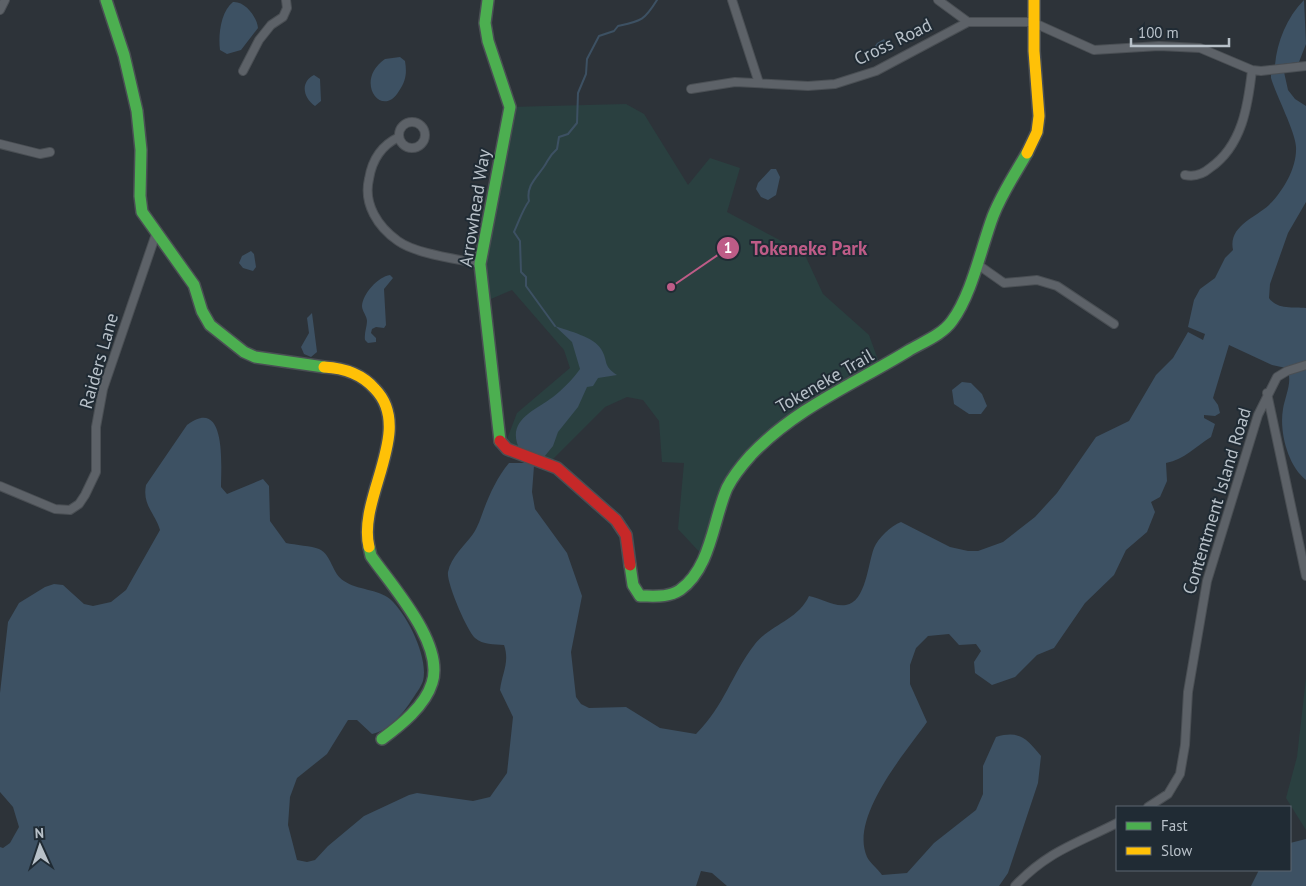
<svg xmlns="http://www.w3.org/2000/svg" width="1306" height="886" font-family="'PT Sans',sans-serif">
<rect width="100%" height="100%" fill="#2d3339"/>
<path fill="#2a4040" d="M626 104 644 114 688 185 710 158 740 168 727 212 804 253 823 294 869 335 881 368 796 415 728 486 705 558 678 529 684 463 662 462 659 421 643 400 627 397 605 407 548 464 504 447 517 413 570 368 564 350 512 290 484 302 480 264 510 107Z
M1306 678V830L1286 798 1297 757Z"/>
<path fill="#3d5163" d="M1304 0 1306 44 1299 62 1275 65C1277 42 1287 17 1304 0Z
M233 2C245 1 257 17 258 28L241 50 227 54 220 50C218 35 221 11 233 2Z
M884 39 887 43V51L879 56H873L871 52 877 43Z
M400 57 405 61C407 73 406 81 399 91 382 120 353 81 385 59Z
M1284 72 1288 90 1295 99 1306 106V202L1288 233 1270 284 1269 298C1277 310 1293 307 1306 308V480C1288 466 1279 432 1283 409 1285 396 1294 379 1286 368L1272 365 1229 345 1213 398 1218 405 1220 413 1215 416 1204 415V418L1215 424 1211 437C1195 447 1185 459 1166 463L1167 481 1160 497 1151 502 1155 512 1147 532 1126 550 1114 575 1085 603 1054 648 1037 655 1015 677 992 685 975 673 974 662 981 651 976 644 959 645 949 634 928 636 916 648 910 665V684L927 722C906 752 849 817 867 857 870 863 878 869 882 875L907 873 934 843 976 810 983 794V766L996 737C1020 730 1027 739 1041 756L1038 783 1008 873 999 886H727L712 873 701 871 696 886H0V847L3 848 10 843 19 827 13 807 0 792V693L8 622 19 603 45 587 54 584 63 585 84 604 93 606 111 602 126 590 160 530C155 513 142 505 146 485L187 425C227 395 221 467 221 487L227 494 263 479 269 486 270 521 286 543C295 545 312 546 319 549 332 555 332 574 344 581 357 590 378 589 390 599 407 614 429 658 423 681 421 687 415 695 411 701 403 714 388 731 372 734L357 720H348L327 754 297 778 290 797 288 825 297 860 307 862 315 860 328 846 364 816 409 795 417 793 473 801 490 797 507 773 513 717 500 690C502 673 510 662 504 645 494 644 483 645 475 638 467 631 446 582 448 572 451 557 465 545 473 534 478 527 481 517 484 509 490 493 498 476 509 463H529L531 455 520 450C505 421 534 411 553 397 563 389 573 379 580 369L572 342 555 326C569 331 594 337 601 349 609 362 602 365 617 375L598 378 593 386 587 387 578 407 558 432 553 446 544 457H537L534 466 532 492 535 509 567 553 582 596 571 652 576 697 581 704 589 708 626 707 660 728 696 734C725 705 731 675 755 644 770 625 798 620 809 596 821 598 833 607 846 605 866 602 868 563 874 548 878 538 891 526 901 522L950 547 968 551H978L1003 542 1035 517 1057 493 1096 437 1129 421 1156 375 1173 358 1188 332 1203 340 1205 334 1188 327 1194 300 1200 289 1215 278 1225 258 1233 250C1228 226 1255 218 1269 205 1283 191 1297 168 1296 147 1296 133 1276 95 1271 78V74Z
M314 75 320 79 321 101 315 106C303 98 300 82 314 75Z
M771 169H776L780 177 776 195 768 200 761 197 756 189 758 183Z
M251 251 254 254 256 267 253 271 243 268 239 263 242 256Z
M390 275 393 278 384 289 386 325 384 328 376 327 372 329 371 333 376 338V342L368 343 365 340C364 333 367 327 367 321 367 316 362 311 362 306 363 293 378 277 390 275Z
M312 313 317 352 311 357 304 354 301 347 309 333 307 318Z
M962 382 971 383 982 394 987 406 981 414H969L954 404 952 390Z
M1306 839V886H1251L1259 870H1290V843Z"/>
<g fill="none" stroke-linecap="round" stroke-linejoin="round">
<path stroke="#3d5163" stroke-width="2" d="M555 326 526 286V277L521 272 520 241 514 232C519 221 523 209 529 201 526 187 535 179 543 168 549 160 547 158 557 149L559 137 568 134 577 123 578 93 586 74 587 59 599 36 614 31 618 26C641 21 644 21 657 0"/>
<defs>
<path id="street" d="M732 0 759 83
M938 0 968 22
M0 10 5 0
M243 71 259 40 271 25 283 17 287 8 286 0
M691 89 735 82 808 86 835 84 876 71 968 22H1032L1094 50 1159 46 1200 48 1252 70 1261 71 1306 66
M399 135a13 13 0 1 1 26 0a13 13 0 1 1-26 0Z
M399 137C382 145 372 160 369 179 363 204 378 227 398 241 416 254 458 259 480 264
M0 144 40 154 50 152
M1185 175C1194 177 1203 174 1210 168 1242 146 1248 106 1252 70
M977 264 1004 283 1037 280 1057 286 1114 324
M1267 393 1306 576
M0 486 55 509 70 510 79 504 85 495 96 472V427L103 389 157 231
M1148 807 1168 794 1180 774 1185 745 1188 692 1207 581 1258 415 1277 377 1287 371 1306 365
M1015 886C1048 851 1076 844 1117 823"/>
<path id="fast" d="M106 0 124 55 137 111 141 150 140 196 142 212 194 285 202 311 210 325 244 352 255 357 324 367
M488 0 485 23 488 41 510 107 480 264 500 441
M369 547 371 556C392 586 445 644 432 683 425 706 401 725 382 739
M630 565 633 585 640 596C654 596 668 598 680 590 711 568 713 520 727 488 733 476 742 465 751 455 796 408 854 384 908 351 923 342 942 335 952 321 972 294 981 248 993 216 1002 193 1015 174 1027 153"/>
<path id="slow" d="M1027 153 1037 132 1039 116 1034 51V0
M324 367C344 368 362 374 375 389 415 430 357 498 369 547"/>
<path id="jam" d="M500 441 507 449 557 468 616 520 626 535 630 565"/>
</defs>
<use href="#street" stroke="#4a4f54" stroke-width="10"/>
<use href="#fast" stroke="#4a4f54" stroke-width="14"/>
<use href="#slow" stroke="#4a4f54" stroke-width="14"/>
<use href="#jam" stroke="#4a4f54" stroke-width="14"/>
<use href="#street" stroke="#5d6268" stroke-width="8"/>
<use href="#fast" stroke="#4caf50" stroke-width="11"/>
<use href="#slow" stroke="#ffc107" stroke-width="11"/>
<use href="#jam" stroke="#c62828" stroke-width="11"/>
</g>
<g text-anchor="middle" stroke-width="4" stroke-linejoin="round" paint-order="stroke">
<g font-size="18" fill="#b8c1c9" stroke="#202b34">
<text transform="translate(893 42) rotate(-26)" y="6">Cross Road</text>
<text transform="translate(475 208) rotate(-81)" y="6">Arrowhead Way</text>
<text transform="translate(99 361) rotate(-74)" y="6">Raiders Lane</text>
<text transform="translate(825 381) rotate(-30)" y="6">Tokeneke Trail</text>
<text transform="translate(1217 501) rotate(-73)" y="6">Contentment Island Road</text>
</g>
</g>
<path fill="none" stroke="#be5c87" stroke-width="2" d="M671 287L728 248"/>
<g fill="#be5c87" stroke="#202b34" stroke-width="2">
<circle cx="671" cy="287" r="5"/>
<circle cx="728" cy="248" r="12"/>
</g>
<g font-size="15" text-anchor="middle" font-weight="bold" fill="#fff">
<text x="728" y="253">1</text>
</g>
<g font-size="19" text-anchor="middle" font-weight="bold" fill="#be5c87" stroke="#202b34" stroke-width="4" stroke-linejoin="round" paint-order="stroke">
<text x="809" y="255">Tokeneke Park</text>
</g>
<rect x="1116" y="806" width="175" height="65" fill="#202b34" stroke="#5d6770"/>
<rect x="1126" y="822" width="25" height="8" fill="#4caf50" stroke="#5d6770"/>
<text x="1161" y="831" font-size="15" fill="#b8c1c9">Fast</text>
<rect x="1126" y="847" width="25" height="8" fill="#ffc107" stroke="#5d6770"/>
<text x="1161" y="856" font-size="15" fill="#b8c1c9">Slow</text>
<g transform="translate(40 846) rotate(357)" stroke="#202b34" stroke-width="4" paint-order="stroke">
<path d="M0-4L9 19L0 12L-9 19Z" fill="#b8c1c9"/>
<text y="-8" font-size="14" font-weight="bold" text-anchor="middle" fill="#b8c1c9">N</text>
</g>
<path d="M1131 38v8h98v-8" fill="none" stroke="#b8c1c9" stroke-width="2.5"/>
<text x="1138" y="38" font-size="15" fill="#b8c1c9" stroke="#202b34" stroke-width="4" paint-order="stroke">100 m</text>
</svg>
